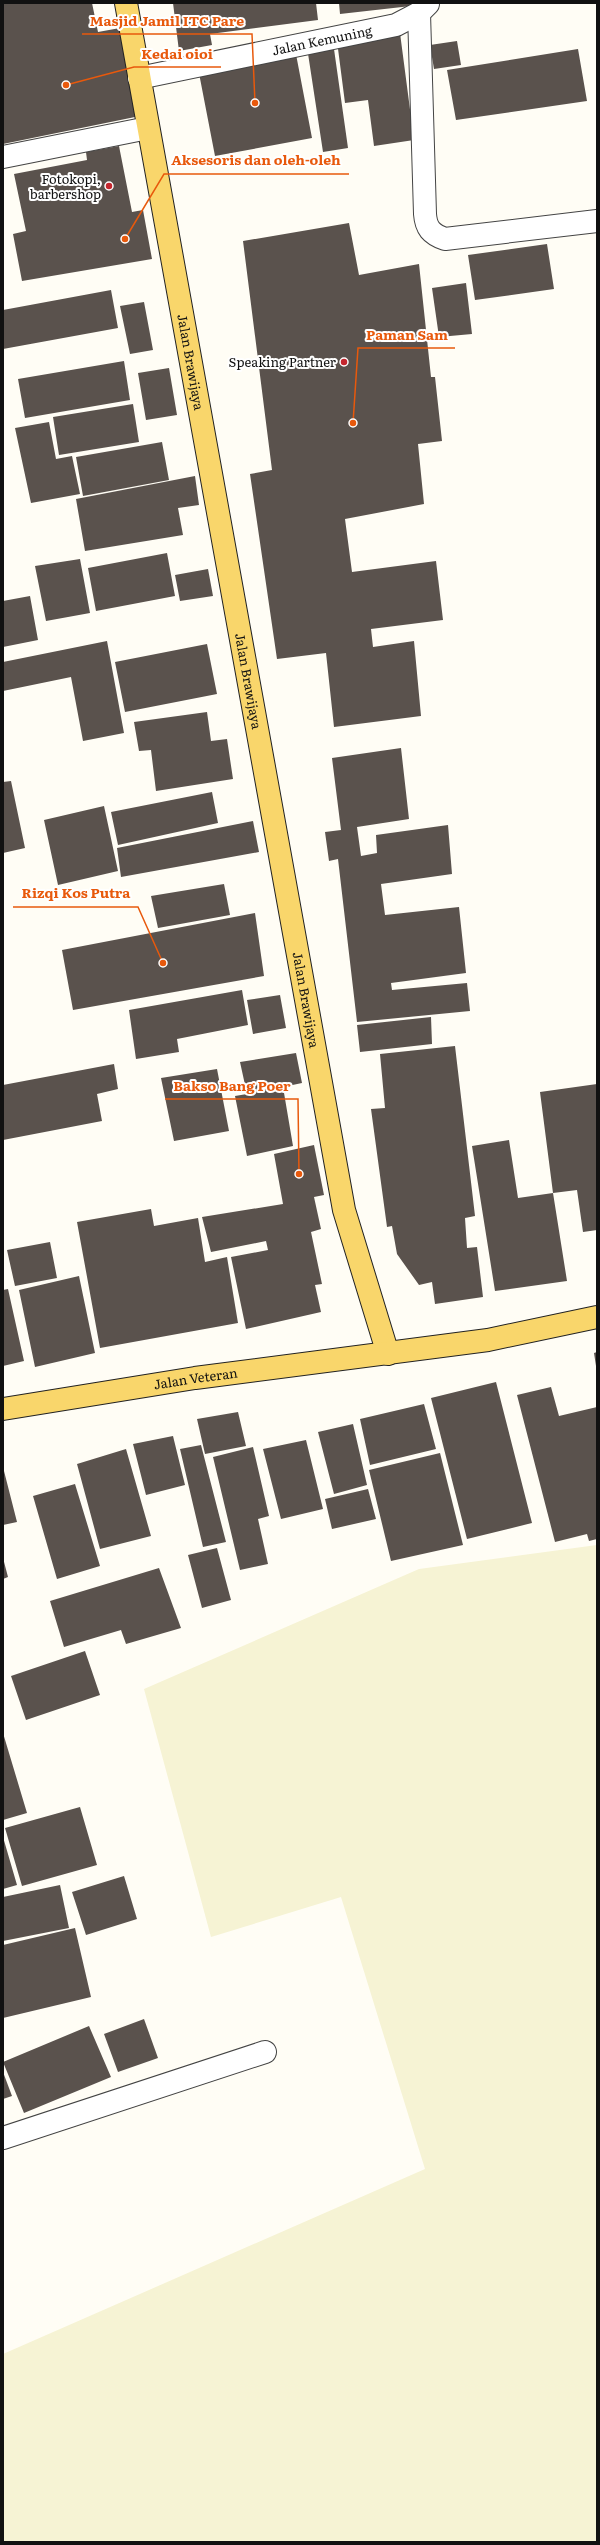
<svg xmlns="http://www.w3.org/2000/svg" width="600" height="2545" font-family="Literata,serif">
<rect width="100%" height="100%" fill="#fffdf5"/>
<path fill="#f6f3d4" d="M597 1545V2542H3V2354L425 2169 341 1897 211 1937 144 1689 419 1569Z"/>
<path fill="#5a524d" d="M3 3H92L98 32 120 28 135 117 3 144Z
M173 3H316L318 20 210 34 212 45 179 51Z
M339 3H411V6L340 14Z
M400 33 414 140 374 146 368 100 345 103 337 41Z
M457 41 461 65 434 69 430 45Z
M333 42 348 148 323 152 307 47Z
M295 49 312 138 215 156 198 68Z
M578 49 587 101 456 120 447 70Z
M119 146 132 212 143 210 152 259 22 281 13 234 26 231 14 174 87 160 86 152Z
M349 223 359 275 419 264 431 377H435L442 441 418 444 424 504 345 519 352 572 436 561 443 620 371 629 373 647 414 641 421 716 334 727 326 653 277 659 250 474 272 470 243 241Z
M547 244 554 289 475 300 468 255Z
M466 283 472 334 439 337 432 288Z
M111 290 118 328 3 349V310Z
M144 302 153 350 130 354 120 306Z
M124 361 130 400 25 418 18 379Z
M169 368 177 415 146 420 138 373Z
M133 404 139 442 59 455 53 417Z
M49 422 56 459 72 456 80 494 31 503 15 428Z
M162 442 169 480 83 496 76 457Z
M195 476 199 505 178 508 183 535 85 551 76 499Z
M167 553 175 596 96 611 88 568Z
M80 559 90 613 46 621 35 566Z
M208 569 213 596 180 601 175 575Z
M30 596 38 640 3 647V601Z
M107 641 124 733 83 741 71 677 3 691V662Z
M207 644 217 694 125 712 115 662Z
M207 712 211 741 227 739 233 779 156 791 151 750 139 751 134 722Z
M401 748 409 819 357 827 361 856 377 853 376 835 448 825 452 874 381 884 385 915 459 907 466 973 391 983 392 990 467 983 470 1011 357 1022 338 859 329 861 325 832 341 830 332 758Z
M11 781 25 848 3 853V782Z
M212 792 218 823 118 845 111 812Z
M104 806 118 871 58 885 44 820Z
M253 821 259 852 121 877 117 848Z
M224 884 230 915 158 928 151 896Z
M255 913 264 976 73 1010 62 950Z
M242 990 248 1025 177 1039 179 1052 136 1059 129 1010Z
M280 995 286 1028 253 1034 247 1000Z
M431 1017 432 1044 360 1052 357 1025Z
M455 1046 475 1216 465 1218 467 1248 477 1247 483 1297 435 1304 432 1282 419 1285 397 1254 392 1226 387 1227 371 1109 385 1108 380 1054Z
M296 1053 302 1083 283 1087 293 1146 247 1156 235 1096 247 1094 240 1062Z
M114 1064 118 1089 97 1094 102 1121 3 1140V1085Z
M217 1069 229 1131 174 1141 161 1078Z
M597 1084V1230L583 1232 577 1190 553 1193 540 1092Z
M509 1140 518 1198 553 1193 567 1281 495 1291 472 1146Z
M314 1145 324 1195 314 1197 321 1229 311 1232 322 1284 315 1285 321 1312 246 1329 231 1257 268 1250 266 1241 211 1252 202 1217 283 1204 274 1154Z
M151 1209 154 1226 198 1218 205 1262 227 1257 238 1323 100 1348 77 1222Z
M50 1242 57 1278 15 1286 7 1250Z
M79 1276 95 1353 35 1367 19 1290Z
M8 1289 24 1361 3 1366V1290Z
M597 1352V1366H596L594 1353Z
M496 1382 532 1523 467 1539 431 1398Z
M551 1387 559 1416 597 1407V1539L589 1541 587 1534 555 1542 517 1395Z
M424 1404 436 1449 370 1465 360 1419Z
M238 1412 246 1446 205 1454 197 1419Z
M353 1424 367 1485 334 1494 318 1432Z
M173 1436 185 1485 146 1495 133 1444Z
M306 1440 323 1509 281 1519 263 1449Z
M201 1445 226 1542 203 1547 180 1449Z
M253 1447 269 1516 258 1519 268 1564 240 1570 213 1457Z
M126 1449 151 1536 100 1549 77 1464Z
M440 1453 463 1545 391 1561 369 1470Z
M4 1471 17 1522 3 1525V1472Z
M75 1484 100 1566 57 1579 33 1496Z
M368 1489 376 1519 332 1529 325 1499Z
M217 1548 231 1600 202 1608 188 1555Z
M3 1558 8 1577 3 1579Z
M159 1568 181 1628 126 1644 121 1630 64 1647 50 1601Z
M85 1651 100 1695 26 1720 11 1676Z
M3 1733 27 1813 3 1820Z
M80 1807 97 1865 22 1886 5 1828Z
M3 1837 17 1885 3 1889Z
M124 1876 137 1919 86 1935 72 1892Z
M60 1885 69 1928 3 1941V1897Z
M75 1928 91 1997 3 2018V1945Z
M144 2019 158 2058 118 2072 104 2034Z
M89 2026 111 2077 24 2113 3 2062Z
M3 2072 12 2096 3 2099Z"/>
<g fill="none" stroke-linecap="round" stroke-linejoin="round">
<defs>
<g id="minor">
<path d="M419 13 425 214C426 228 431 234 445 239L597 221"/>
<path id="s1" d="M139 78 396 25 419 13 428 4"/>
<path d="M3 157 148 128"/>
<path d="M3 2138 265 2052"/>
</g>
<g id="major">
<path id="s2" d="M126 3 344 1210 388 1354"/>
<path id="s3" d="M3 1409 195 1378 488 1340 597 1317"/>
</g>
</defs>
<use href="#minor" stroke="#444" stroke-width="24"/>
<use href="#major" stroke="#222" stroke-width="24"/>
<use href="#minor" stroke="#fff" stroke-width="22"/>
<use href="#major" stroke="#f9d66b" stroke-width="22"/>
</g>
<g fill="#c4262e" stroke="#fff" stroke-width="1.5">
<circle cx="109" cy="186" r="4"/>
<circle cx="344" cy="362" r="4"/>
</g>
<g text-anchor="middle" stroke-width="4" stroke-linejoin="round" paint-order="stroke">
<g font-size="13" fill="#111" stroke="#fff">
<text dy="5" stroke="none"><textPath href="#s1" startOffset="187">Jalan Kemuning</textPath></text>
<text dy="5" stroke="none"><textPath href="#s2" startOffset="365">Jalan Brawijaya</textPath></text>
<text dy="5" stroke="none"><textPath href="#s2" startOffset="689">Jalan Brawijaya</textPath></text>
<text dy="5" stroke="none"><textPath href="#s2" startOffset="1013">Jalan Brawijaya</textPath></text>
<text dy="5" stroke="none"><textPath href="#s3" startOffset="195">Jalan Veteran</textPath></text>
</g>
<g font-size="13" fill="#111" stroke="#fff" text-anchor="end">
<text x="101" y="184">Fotokopi,<tspan x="101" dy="15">barbershop</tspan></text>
<text x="336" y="367">Speaking Partner</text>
</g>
</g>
<path fill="none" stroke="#e8590c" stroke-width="1.5" d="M255 103L252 34H82M66 85L134 67H221M125 239L164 174H349M353 423L358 348H455M163 963L138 907H13M299 1174L298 1099H165"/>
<g fill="#e8590c" stroke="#fff" stroke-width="1.5">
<circle cx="255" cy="103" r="4"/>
<circle cx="66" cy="85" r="4"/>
<circle cx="125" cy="239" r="4"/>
<circle cx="353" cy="423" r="4"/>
<circle cx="163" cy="963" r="4"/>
<circle cx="299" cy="1174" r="4"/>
</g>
<g font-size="14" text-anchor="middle" font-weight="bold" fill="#e8590c" stroke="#fff" stroke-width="4" stroke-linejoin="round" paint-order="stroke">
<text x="167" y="26">Masjid Jamil ITC Pare</text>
<text x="177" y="59">Kedai oioi</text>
<text x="256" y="165">Aksesoris dan oleh-oleh</text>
<text x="407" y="340">Paman Sam</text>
<text x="76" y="898">Rizqi Kos Putra</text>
<text x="232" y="1091">Bakso Bang Poer</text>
</g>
<rect width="600" height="2545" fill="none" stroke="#111111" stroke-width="8"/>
</svg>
